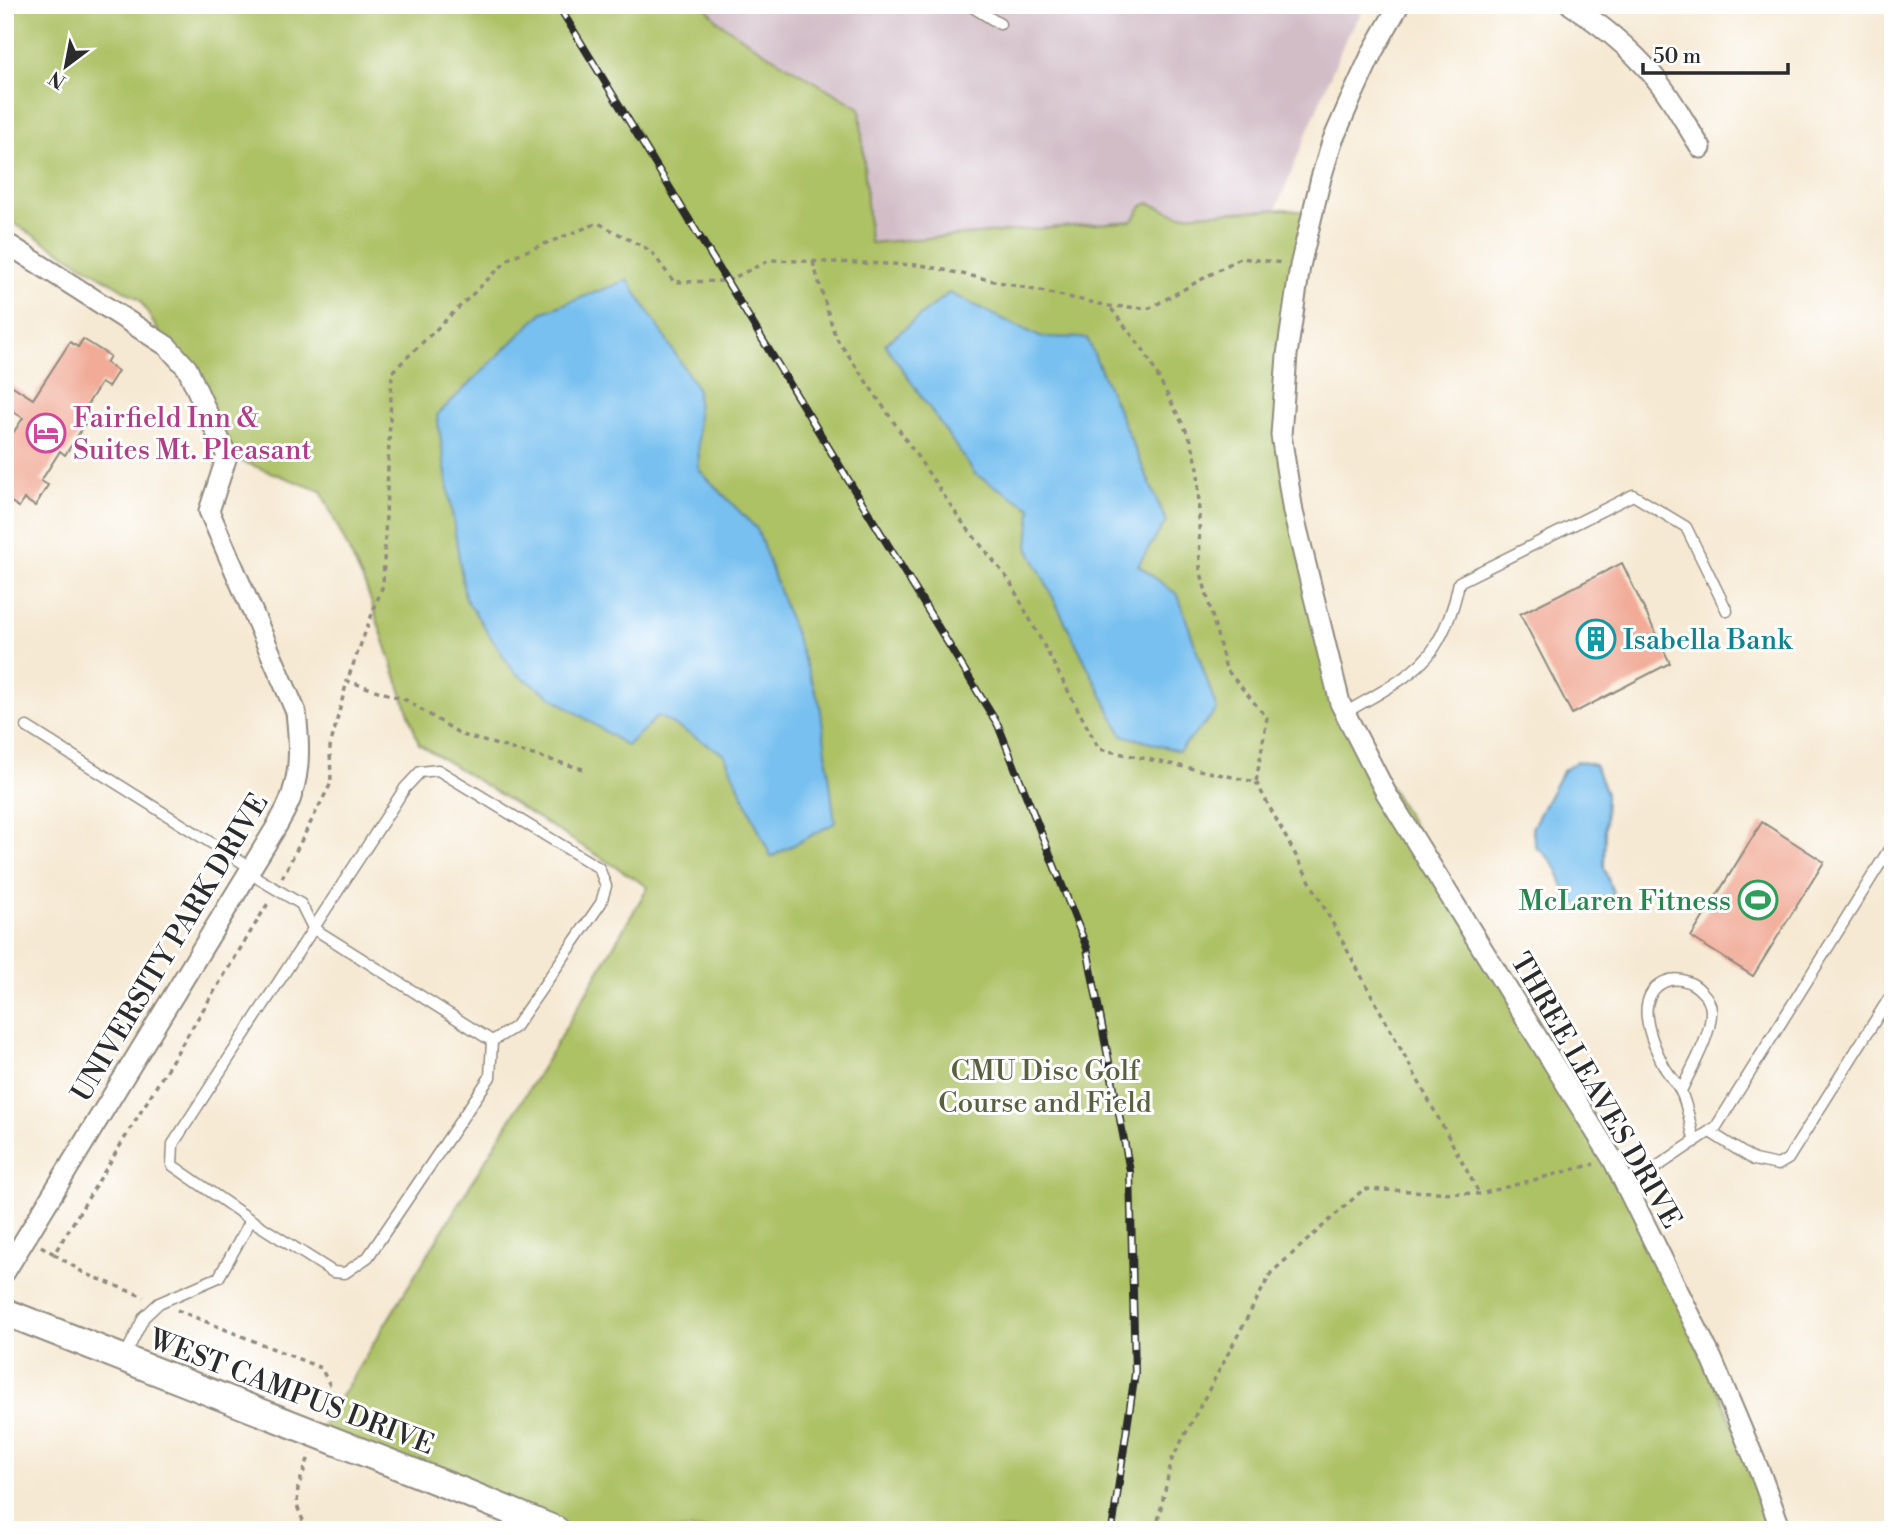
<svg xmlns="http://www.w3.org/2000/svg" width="1898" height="1535" font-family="'Libre Bodoni',serif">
<rect width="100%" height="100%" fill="#fff"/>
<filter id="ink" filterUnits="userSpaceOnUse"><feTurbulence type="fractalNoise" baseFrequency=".0143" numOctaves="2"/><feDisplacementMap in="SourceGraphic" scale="14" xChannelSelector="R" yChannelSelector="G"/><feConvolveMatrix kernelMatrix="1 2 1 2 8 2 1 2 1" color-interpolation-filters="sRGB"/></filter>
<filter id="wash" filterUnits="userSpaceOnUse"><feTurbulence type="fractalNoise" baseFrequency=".00686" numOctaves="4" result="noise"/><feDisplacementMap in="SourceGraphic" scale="28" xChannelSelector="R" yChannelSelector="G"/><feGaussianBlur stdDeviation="1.57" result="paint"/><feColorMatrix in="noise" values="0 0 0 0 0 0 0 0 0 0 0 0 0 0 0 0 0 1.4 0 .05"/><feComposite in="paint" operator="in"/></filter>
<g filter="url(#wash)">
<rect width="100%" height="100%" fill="#f6e9d3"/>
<path fill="#d2bdc7" d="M583 5H1366L1345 40 1264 239 777 250Z"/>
<path fill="#adc165" stroke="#6c7648" stroke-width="2" d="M5 5H704L719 22 764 52 860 108 870 243 1132 221 1142 206 1149 203 1179 215 1285 209 1311 213 1281 435 1340 703 1613 1160 1781 1530H550L318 1434 552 1051 648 887 419 744 366 587 321 491 227 456 167 346 140 300 5 218Z"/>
<path fill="#77c0f0" stroke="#51768e" stroke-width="2" d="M628 280 697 388 699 470 757 529 820 704 835 823 771 857 724 754 658 716 627 746 514 672 465 598 437 415 543 312Z
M949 293 1040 337 1087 338 1166 521 1138 565 1178 595 1217 710 1179 751 1122 735 1028 548 1031 508 975 474 885 344Z
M1577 761 1595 765 1606 794 1604 868 1613 892 1611 906 1591 913 1566 896C1560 872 1556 862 1536 847L1532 828 1562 772Z"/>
<g id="blocks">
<path fill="#f1ab97" d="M83 339 110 356 106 363 118 371 108 387 101 383 82 413 87 421 65 455 60 451 41 481 48 485 35 506 24 499 19 507 5 498V445L23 418 5 406V381L33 399 70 342 78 347Z
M1622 563 1670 663 1572 714 1520 614Z
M1762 822 1824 862 1753 976 1691 937Z"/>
</g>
</g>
<g filter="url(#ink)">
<use href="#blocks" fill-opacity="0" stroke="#908a7f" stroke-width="2"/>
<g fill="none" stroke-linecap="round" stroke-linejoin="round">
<defs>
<path id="lane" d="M969 5 1000 24
M1345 713C1373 696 1416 676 1434 648 1446 629 1455 604 1459 582L1633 495 1686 527 1727 611
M27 727 251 868
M1681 1091C1691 1069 1712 1035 1711 1011 1711 1004 1707 997 1702 992 1678 966 1642 983 1647 1018 1649 1035 1657 1053 1665 1068 1670 1076 1676 1082 1680 1090 1688 1105 1690 1126 1695 1142
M1710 1132 1754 1160 1778 1165 1788 1159 1893 992
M1627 1187 1716 1127 1893 843
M251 1220 172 1165 173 1144 405 788 420 772 438 770 599 868 606 886 601 903 515 1027 492 1041
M124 1358 144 1317 159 1303 219 1277 251 1220 333 1272 345 1273 368 1257 490 1077 492 1041 313 928 301 904 249 873"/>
<path id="street" d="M1399 5 1373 51 1350 101 1332 142 1321 178 1300 266 1287 355 1281 435 1293 512 1340 703 1386 793 1613 1160 1712 1359 1761 1475 1781 1530
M1571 5C1606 28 1638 54 1663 88 1677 107 1688 128 1701 148
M5 1272 275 829C281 818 289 806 292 794 301 768 299 739 296 712L209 511 227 456 187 368 167 346 11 246"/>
<path id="secondary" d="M5 1312 462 1491 556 1530"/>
</defs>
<use href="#lane" stroke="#908a7f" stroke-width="13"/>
<use href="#street" stroke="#908a7f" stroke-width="23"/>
<use href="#secondary" stroke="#908a7f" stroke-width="30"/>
<path stroke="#908a7f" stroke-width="3.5" stroke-dasharray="5 5" stroke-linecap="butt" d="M813 262 835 336 962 522 1009 580 1099 749 1256 782 1267 718 1226 669 1200 569 1198 468 1191 440 1145 352 1109 306
M583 769 462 735 406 700 347 681 383 585 392 372 511 257 598 223 651 251 674 282 727 281 770 260 921 265 1109 306 1150 308 1240 258 1284 263
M1256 782 1479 1193
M282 878 331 783 330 747 347 681
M41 1246 54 1254 270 900
M54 1254 84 1273 144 1297
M177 1310 321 1368 332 1389 325 1414
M307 1530 297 1506 298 1487 310 1454
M1156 1530 1172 1459 1271 1273 1364 1189 1480 1194 1594 1164"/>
<use href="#lane" stroke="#fff" stroke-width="10"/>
<use href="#street" stroke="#fff" stroke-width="19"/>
<use href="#secondary" stroke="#fff" stroke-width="26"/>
<defs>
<path id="rail" d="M558 5 998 725 1087 948 1130 1171 1135 1373 1112 1530"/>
</defs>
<use href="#rail" stroke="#2b2b2b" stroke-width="8"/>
<use href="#rail" stroke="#fff" stroke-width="5" stroke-dasharray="16" stroke-linecap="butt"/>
</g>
</g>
<defs>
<symbol id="hotel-ring" viewBox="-11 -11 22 22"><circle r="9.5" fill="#fff" stroke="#d1479c" stroke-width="1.5"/><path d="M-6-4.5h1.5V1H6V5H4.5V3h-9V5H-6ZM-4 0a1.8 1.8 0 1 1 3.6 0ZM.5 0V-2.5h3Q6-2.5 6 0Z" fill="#d1479c"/></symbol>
<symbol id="building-ring" viewBox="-11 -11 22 22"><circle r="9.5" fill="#fff" stroke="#0f9aa8" stroke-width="1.5"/><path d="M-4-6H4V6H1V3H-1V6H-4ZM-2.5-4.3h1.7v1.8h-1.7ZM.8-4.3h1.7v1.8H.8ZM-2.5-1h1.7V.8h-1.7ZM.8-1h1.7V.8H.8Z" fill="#0f9aa8"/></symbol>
<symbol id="stadium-ring" viewBox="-11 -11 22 22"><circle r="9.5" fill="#fff" stroke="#2e9e5b" stroke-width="1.5"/><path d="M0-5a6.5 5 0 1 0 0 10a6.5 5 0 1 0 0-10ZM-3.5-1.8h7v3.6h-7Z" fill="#2e9e5b"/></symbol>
</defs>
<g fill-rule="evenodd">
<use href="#hotel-ring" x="24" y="411" width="44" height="44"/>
<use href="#building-ring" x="1574" y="617" width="44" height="44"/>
<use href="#stadium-ring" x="1736" y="878" width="44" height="44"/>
</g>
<g text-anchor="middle" stroke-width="6" stroke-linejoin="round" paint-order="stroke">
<g font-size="28" fill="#b23c85" stroke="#fff" text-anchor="start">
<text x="73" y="427">Fairfield Inn &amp;<tspan x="73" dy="32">Suites Mt. Pleasant</tspan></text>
</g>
<g font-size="28" fill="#0d838f" stroke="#fff" text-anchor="start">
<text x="1623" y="649">Isabella Bank</text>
</g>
<g font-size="28" fill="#27864d" stroke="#fff" text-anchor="end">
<text x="1731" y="910">McLaren Fitness</text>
</g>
<g font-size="28" fill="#2b2b2b" stroke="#fff">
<text transform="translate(169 947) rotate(-59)" y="10">UNIVERSITY PARK DRIVE</text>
<text transform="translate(1597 1090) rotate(60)" y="10">THREE LEAVES DRIVE</text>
<text transform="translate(292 1391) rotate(21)" y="10">WEST CAMPUS DRIVE</text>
</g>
<g font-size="28" fill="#58603f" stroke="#fff">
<text x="1045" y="1080">CMU Disc Golf<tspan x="1045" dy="32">Course and Field</tspan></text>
</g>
</g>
<rect width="1898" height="1535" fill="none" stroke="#fff" stroke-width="28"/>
<g transform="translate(66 66) rotate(212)" stroke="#ffffff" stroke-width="5" paint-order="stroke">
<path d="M0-5L12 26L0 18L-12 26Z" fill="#2b2b2b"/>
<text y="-10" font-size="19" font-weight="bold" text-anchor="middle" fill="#2b2b2b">N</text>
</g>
<path d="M1643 63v10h145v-10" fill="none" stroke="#2b2b2b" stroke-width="3.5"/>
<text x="1653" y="63" font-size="21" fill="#2b2b2b" stroke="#ffffff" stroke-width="5" paint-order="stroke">50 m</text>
</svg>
